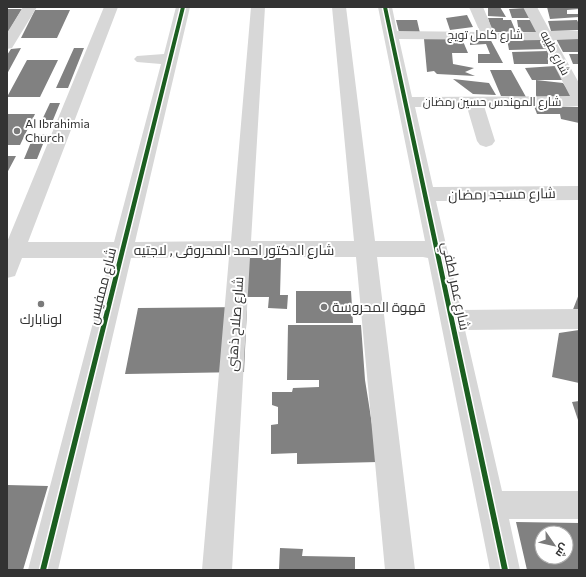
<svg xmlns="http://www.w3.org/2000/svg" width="586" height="577" font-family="Commissioner,Cairo,sans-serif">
<rect width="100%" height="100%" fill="#fff"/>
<path fill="#818181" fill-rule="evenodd" d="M488 7H500L506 17 488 16Z
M547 7H579V9L567 10V14H579V17L550 19Z
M526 8 530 18H512L509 9Z
M7 9H22L7 34Z
M35 10H70L57 38H21Z
M467 15 473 27 450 30 446 18Z
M488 18H503V20H511L516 32H492Z
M396 20H417L420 33 399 32Z
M517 20H534L539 32H519Z
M577 20 579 24V30L551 31 548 21Z
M554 35 579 36V52H563Z
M470 37H489L503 63H478V54H490L486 44 470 45Z
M540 38 547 49 509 50 507 39Z
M424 39H462L468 53H452L453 64 474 68 465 72 475 76 437 74 434 71 427 72Z
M21 48 7 74V55L11 49Z
M74 48H84L68 88H56Z
M548 51V64H514L512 52Z
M569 54H579V64H573Z
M27 60H58L40 97H7Z
M555 66 564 80H536L563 83 574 98H536V80H532L525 68Z
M490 70H511L526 97 501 96Z
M453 79 489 83 496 95 473 94Z
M50 103H60L53 120H42Z
M534 106 579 107V123L561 119 560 114H537Z
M8 114H35L20 145H7Z
M47 134 37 159H24L34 135Z
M7 156H16L7 173Z
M247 258H281L280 295H288L287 309 268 308 269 297H230Z
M296 291H351L353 323H296Z
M579 294V312H572Z
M247 307 244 372 125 374 138 308Z
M288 325H361L365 380 378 462 297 464V453L271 454V425L278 424V407L272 405V392H292L293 388 319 387V380H287Z
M579 330V383L552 377 559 333Z
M579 401V423L572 402Z
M7 485 48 486 23 570H7Z
M516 522 579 523V570H527ZM542 533H566V557H542Z
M280 548 303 549 302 556 355 557V570H279Z"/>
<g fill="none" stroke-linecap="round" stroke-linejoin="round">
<path fill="#d7d7d7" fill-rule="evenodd" d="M23 7H37L12 48 7 49V33Z
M104 7H118L28 242H114L161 64 137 62 134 59 137 56 164 54 176 7H190L135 242 231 241 251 7H265L251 241H354L332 7H346L375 241H425L378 7H392L397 31 480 32 469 7H483L494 33 536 32 523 7H537L550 31H579V39L555 40 579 83V106H484L495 141 492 145 486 147 480 145 477 141 467 107H415L433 187 579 186V200L436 201 461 310 579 309V329L465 330 502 491H579V519H509L520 570H490L428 258 423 257H377L415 570H385L356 257H250L232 570H202L229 257 131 258 58 570H28L110 258H22L15 276 7 278V242ZM399 39C446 39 493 41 541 40L570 96 412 97Z"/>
<defs>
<path id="cycleway" d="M181 7H185L46 570H40Z
M383 7H387L508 570H502Z"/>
</defs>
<use href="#cycleway" stroke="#fff" stroke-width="3"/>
<use href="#cycleway" fill="#1b5e20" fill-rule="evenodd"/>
</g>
<g fill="#7a7a7a" stroke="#fff" stroke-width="1.5">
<circle cx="17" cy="131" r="4"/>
<circle cx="41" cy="304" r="4"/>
<circle cx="324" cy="307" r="4"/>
</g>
<g text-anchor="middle" stroke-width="4" stroke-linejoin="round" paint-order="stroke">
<g font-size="12" fill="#333" stroke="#fff">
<text x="485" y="39">شارع كامل تويج</text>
<text transform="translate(555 53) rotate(62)" y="4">شارع طيبه</text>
<text x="492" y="106">شارع المهندس حسين رمضان</text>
</g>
<g font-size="12" fill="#333" stroke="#fff" text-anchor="start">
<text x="25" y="128">Al Ibrahimia<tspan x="25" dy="14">Church</tspan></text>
</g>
<g font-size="14" fill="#333" stroke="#fff">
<text transform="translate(502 194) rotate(-1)" y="5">شارع مسجد رمضان</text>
<text x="234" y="255">شارع الدكتور احمد المحروقى , لاجتيه</text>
<text transform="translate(102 286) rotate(-76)" y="5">شارع ممفيس</text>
<text transform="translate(456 286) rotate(78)" y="5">شارع عمر لطفي</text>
<text transform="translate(235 324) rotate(-86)" y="5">شارع صلاح ذهنى</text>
</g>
<g font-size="14" fill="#333" stroke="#fff" text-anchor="start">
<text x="332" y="312">قهوة المحروسة</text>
<text x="41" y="324" text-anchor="middle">لونابارك</text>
</g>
</g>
<rect width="586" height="577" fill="none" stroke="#333333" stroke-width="16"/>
<g transform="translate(554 545) rotate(124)"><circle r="19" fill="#ffffff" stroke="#adadad"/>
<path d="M0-3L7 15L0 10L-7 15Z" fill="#7a7a7a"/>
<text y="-6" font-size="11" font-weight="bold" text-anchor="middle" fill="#333333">ش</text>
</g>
</svg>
